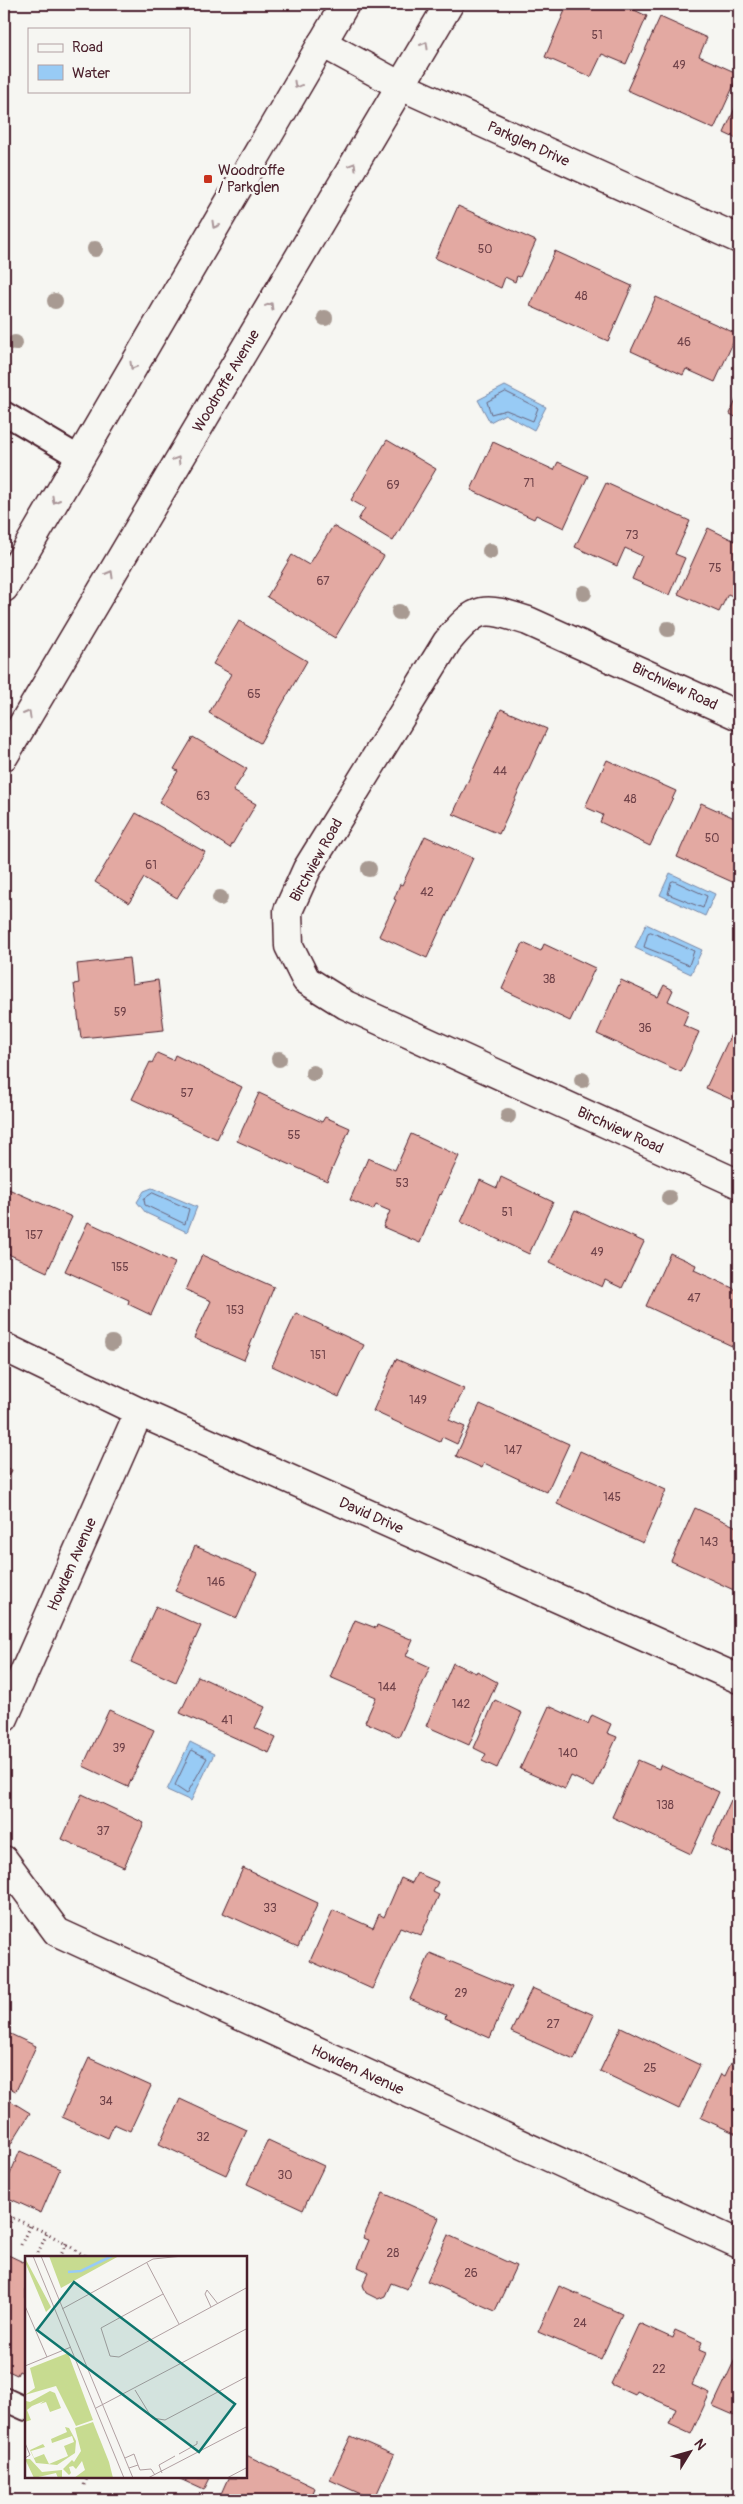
<svg xmlns="http://www.w3.org/2000/svg" width="743" height="2504" font-family="Pangolin,sans-serif">
<rect width="100%" height="100%" fill="#f6f6f2"/>
<filter id="ink" filterUnits="userSpaceOnUse"><feTurbulence type="fractalNoise" baseFrequency=".02" numOctaves="2"/><feDisplacementMap in="SourceGraphic" scale="10" xChannelSelector="R" yChannelSelector="G"/><feConvolveMatrix kernelMatrix="1 2 1 2 8 2 1 2 1" color-interpolation-filters="sRGB"/></filter>
<g filter="url(#ink)">
<path fill="#98cbf5" stroke="#7986a4" d="M505 386 546 407 534 430 505 414 490 422 478 400Z
M670 873 715 894 705 916 660 895Z
M646 924 702 950 691 974 635 948Z
M152 1188 197 1207 187 1232 146 1213 137 1202 144 1191Z
M190 1742 214 1754 191 1801 167 1790Z"/>
<g fill="none" stroke-linecap="round" stroke-linejoin="round">
<path stroke="#69647c" stroke-width="1" d="M506 392 538 408 533 421 506 410 491 414 487 402Z
M674 881 707 896 703 908 668 894 671 882Z
M651 932 694 951 689 965 644 947 648 933Z
M153 1193 189 1209 185 1224 145 1205 144 1199Z
M192 1750 207 1758 187 1794 175 1786Z"/>
</g>
<path fill="#e3a9a2" stroke="#4a1f2b" d="M572 4H631L630 8 647 16 626 64 602 54 591 77 545 57 566 8 570 10Z
M660 17 707 38 699 56 739 74 714 129 627 90Z
M739 99V140L724 133Z
M458 206 536 241 520 277 517 276 515 282 505 277 501 288 435 258Z
M555 251 632 286 608 341 530 306Z
M656 297 737 334 715 382 686 369 683 375 631 351Z
M739 393V419L730 414Z
M387 440 436 469 393 541 358 520 365 508 351 500Z
M493 442 554 470 558 462 588 476 564 528 536 515 534 519 471 490Z
M606 483 690 521 675 554 685 558 669 595 632 579 642 556 625 548 617 566 575 547Z
M333 526 384 556 335 638 267 597 292 555 309 565Z
M708 528 739 543V599L728 594 719 612 678 594Z
M239 621 307 661 260 743 209 713 231 674 213 664Z
M501 709 547 729 499 834 453 814Z
M193 737 247 769 233 791 256 804 230 848 159 802 178 771 174 769Z
M607 760 676 791 650 846 600 822 603 815 585 807Z
M701 803 739 820V885L677 857Z
M136 813 205 852 177 898 144 878 129 903 95 882Z
M425 836 473 858 427 958 379 936 396 900 394 899 400 884 402 885Z
M523 943 541 951 544 944 595 968 570 1021 502 989Z
M129 958 132 984 158 980 164 1030 81 1038 74 984 79 983 77 964Z
M621 980 658 997 664 985 673 990 668 1001 689 1011 683 1025 699 1032 681 1072 597 1034Z
M739 1017V1103L706 1088Z
M157 1053 173 1060 175 1055 242 1087 217 1139 132 1099 150 1062 152 1063Z
M259 1093 322 1122 325 1117 350 1128 327 1181 237 1141Z
M411 1134 459 1156 441 1195 440 1194 420 1243 383 1227 390 1211 376 1205 373 1210 350 1200 368 1158 395 1170Z
M501 1177 553 1202 529 1254 461 1222 480 1180 497 1188Z
M4 1187 72 1217 47 1272 4 1252Z
M575 1210 644 1242 622 1288 605 1280 602 1287 550 1262Z
M88 1222 175 1263 151 1315 128 1304 129 1300 65 1271Z
M670 1253 696 1265 694 1270 739 1291V1336L734 1347 646 1306Z
M202 1255 274 1287 244 1360 194 1338 211 1301 186 1290Z
M296 1313 364 1345 339 1397 272 1366Z
M396 1359 464 1389 449 1420 465 1427 457 1444 442 1437 440 1442 373 1411Z
M480 1404 569 1444 547 1492 484 1463 482 1468 456 1456Z
M580 1451 666 1490 643 1543 557 1504Z
M4 1466 12 1470 4 1487Z
M695 1508 739 1528 738 1592 671 1561Z
M195 1546 257 1573 237 1618 175 1591Z
M156 1606 201 1626 176 1682 131 1662Z
M355 1620 376 1628 377 1625 413 1640 406 1656 430 1667 399 1737 365 1722 376 1697 330 1677Z
M453 1663 476 1673 477 1671 497 1682 469 1745 426 1726Z
M198 1676 265 1707 255 1728 276 1738 269 1753 180 1713Z
M495 1700 522 1713 497 1768 482 1761 486 1754 474 1748Z
M549 1706 588 1724 592 1715 611 1724 607 1733 617 1737 594 1787 571 1776 565 1789 520 1769Z
M109 1710 154 1730 128 1787 83 1766Z
M638 1760 659 1769 660 1765 719 1792 691 1854 612 1817Z
M82 1794 144 1823 124 1867 62 1839Z
M731 1800 739 1803V1857L711 1845Z
M243 1868 318 1903 298 1947 223 1913Z
M417 1873 438 1882 433 1892 439 1895 421 1935 400 1927 372 1989 310 1961 333 1910 373 1928 379 1914 384 1917 401 1878 412 1883Z
M430 1953 512 1987 490 2038 445 2018 446 2015 410 1999Z
M532 1988 594 2015 574 2060 511 2032Z
M621 2027 700 2065 679 2109 600 2071Z
M4 2031 36 2046 16 2091 4 2086Z
M89 2058 151 2086 130 2131 114 2124 108 2138 62 2117Z
M731 2063 739 2067V2135L701 2118 721 2074 725 2076Z
M4 2097 30 2113 9 2147 4 2143Z
M180 2099 247 2130 226 2175 159 2144Z
M268 2140 324 2166 303 2210 247 2184Z
M20 2151 60 2169 41 2213 4 2196V2188Z
M383 2193 439 2218 407 2289 391 2283 385 2296 378 2299 366 2293 363 2285 369 2272 358 2267 369 2240 363 2238Z
M448 2235 516 2266 495 2311 427 2281Z
M4 2253 23 2262 26 2259V2374L19 2371 17 2375 4 2369Z
M559 2286 622 2314 601 2359 538 2332Z
M639 2323 672 2338 675 2330 702 2342 699 2350 706 2353 692 2385 710 2393 691 2434 669 2424 676 2409 637 2391 635 2395 611 2384Z
M737 2355 739 2356V2410L736 2416 713 2406Z
M351 2436 394 2455 374 2500 330 2480Z
M246 2455 315 2488 310 2500H229L220 2496 228 2478H246Z
M178 2478H210L204 2490Z"/>
<g fill="none" stroke-linecap="round" stroke-linejoin="round">
<defs>
<path id="service" d="M4 413 80 458
M4 2399 26 2409"/>
<g id="minor">
<path id="s1" d="M322 43 401 86 739 239"/>
<path id="s2" d="M739 716 528 621C484 607 478 604 447 642L307 869 288 911 289 946 306 980 346 1005 739 1184"/>
<path id="s3" d="M4 1347 139 1412 739 1679"/>
<path id="s4" d="M4 1718 139 1412"/>
<path id="s5" d="M4 1860 57 1932 739 2244"/>
</g>
<g id="secondary">
<path d="M4 588 345 4"/>
<path id="s6" d="M4 756 449 4"/>
</g>
</defs>
<use href="#service" stroke="#4a1f2b" stroke-width="26"/>
<use href="#minor" stroke="#4a1f2b" stroke-width="31"/>
<use href="#secondary" stroke="#4a1f2b" stroke-width="31"/>
<path stroke="#4a1f2b" stroke-width="3" stroke-dasharray="1 4" stroke-linecap="butt" d="M4 2214 47 2233 89 2258
M4 2236 13 2217
M21 2245 30 2225
M38 2253 47 2233
M60 2258 66 2243
M84 2485 87 2478"/>
<use href="#service" stroke="#f6f6f2" stroke-width="22"/>
<use href="#minor" stroke="#f6f6f2" stroke-width="28"/>
<use href="#secondary" stroke="#f6f6f2" stroke-width="28"/>
</g>
<g fill="#a89a92">
<circle cx="95" cy="249" r="8"/>
<circle cx="55" cy="301" r="8"/>
<circle cx="325" cy="318" r="8"/>
<circle cx="15" cy="343" r="8"/>
<circle cx="490" cy="551" r="8"/>
<circle cx="584" cy="593" r="8"/>
<circle cx="399" cy="612" r="8"/>
<circle cx="668" cy="629" r="8"/>
<circle cx="369" cy="869" r="8"/>
<circle cx="220" cy="898" r="8"/>
<circle cx="279" cy="1059" r="8"/>
<circle cx="313" cy="1073" r="8"/>
<circle cx="582" cy="1080" r="8"/>
<circle cx="508" cy="1116" r="8"/>
<circle cx="669" cy="1198" r="8"/>
<circle cx="112" cy="1343" r="8"/>
</g>
<defs><path id="oneway-chevron" d="M-2-3.5L2.5 0L-2 3.5" fill="none" stroke-width="1.6" stroke-linecap="round" stroke-linejoin="round" transform="scale(1.25)"/></defs>
<g stroke="#a99598">
<use href="#oneway-chevron" transform="translate(425 45) rotate(-60)"/>
<use href="#oneway-chevron" transform="translate(297 85) rotate(120)"/>
<use href="#oneway-chevron" transform="translate(353 166) rotate(-59)"/>
<use href="#oneway-chevron" transform="translate(215 225) rotate(120)"/>
<use href="#oneway-chevron" transform="translate(270 306) rotate(-59)"/>
<use href="#oneway-chevron" transform="translate(133 366) rotate(120)"/>
<use href="#oneway-chevron" transform="translate(177 460) rotate(-59)"/>
<use href="#oneway-chevron" transform="translate(55 500) rotate(120)"/>
<use href="#oneway-chevron" transform="translate(110 574) rotate(-60)"/>
<use href="#oneway-chevron" transform="translate(28 714) rotate(-60)"/>
</g>
</g>
<rect fill="#c8321e" stroke="#f6f6f2" stroke-width="2" x="203" y="174" width="10" height="10" rx="2.5"/>
<g text-anchor="middle" stroke-width="5" stroke-linejoin="round" paint-order="stroke">
<g font-size="12" fill="#704249">
<text x="597" y="39">51</text>
<text x="679" y="69">49</text>
<text x="485" y="253">50</text>
<text x="581" y="300">48</text>
<text x="684" y="346">46</text>
<text x="529" y="487">71</text>
<text x="393" y="489">69</text>
<text x="632" y="539">73</text>
<text x="715" y="572">75</text>
<text x="323" y="585">67</text>
<text x="254" y="698">65</text>
<text x="500" y="775">44</text>
<text x="203" y="800">63</text>
<text x="630" y="803">48</text>
<text x="712" y="842">50</text>
<text x="151" y="869">61</text>
<text x="427" y="896">42</text>
<text x="549" y="983">38</text>
<text x="120" y="1016">59</text>
<text x="645" y="1032">36</text>
<text x="187" y="1097">57</text>
<text x="294" y="1139">55</text>
<text x="402" y="1187">53</text>
<text x="507" y="1216">51</text>
<text x="34" y="1239">157</text>
<text x="597" y="1256">49</text>
<text x="120" y="1271">155</text>
<text x="694" y="1302">47</text>
<text x="235" y="1314">153</text>
<text x="318" y="1359">151</text>
<text x="418" y="1404">149</text>
<text x="513" y="1454">147</text>
<text x="612" y="1501">145</text>
<text x="709" y="1546">143</text>
<text x="216" y="1586">146</text>
<text x="387" y="1691">144</text>
<text x="461" y="1708">142</text>
<text x="227" y="1724">41</text>
<text x="119" y="1752">39</text>
<text x="568" y="1757">140</text>
<text x="665" y="1809">138</text>
<text x="103" y="1835">37</text>
<text x="270" y="1912">33</text>
<text x="461" y="1997">29</text>
<text x="553" y="2028">27</text>
<text x="650" y="2072">25</text>
<text x="106" y="2105">34</text>
<text x="203" y="2141">32</text>
<text x="285" y="2179">30</text>
<text x="393" y="2257">28</text>
<text x="471" y="2277">26</text>
<text x="580" y="2327">24</text>
<text x="659" y="2373">22</text>
</g>
<g font-size="15" fill="#4a1f2b" stroke="#f6f6f2">
<text dy="5" stroke="none"><textPath href="#s1" startOffset="230">Parkglen Drive</textPath></text>
<text dy="5" stroke="none"><textPath href="#s6" startOffset="436">Woodroffe Avenue</textPath></text>
<text transform="translate(675 686) rotate(25)" y="5">Birchview Road</text>
<text transform="translate(316 860) rotate(-61)" y="5">Birchview Road</text>
<text dy="5" stroke="none"><textPath href="#s2" startOffset="1060">Birchview Road</textPath></text>
<text dy="5" stroke="none"><textPath href="#s3" startOffset="404">David Drive</textPath></text>
<text dy="5" stroke="none"><textPath href="#s4" startOffset="168">Howden Avenue</textPath></text>
<text dy="5" stroke="none"><textPath href="#s5" startOffset="420">Howden Avenue</textPath></text>
</g>
<g font-size="15" fill="#4a1f2b" stroke="#f6f6f2" text-anchor="start">
<text x="218" y="175">Woodroffe<tspan x="218" dy="17">/ Parkglen</tspan></text>
</g>
</g>
<g transform="translate(25 2256)">
<rect width="222" height="222" fill="#f6f6f2"/>
<path d="M24 0H94L36 32ZM0 2 26 51 21 56 0 6ZM43 97 68 164 51 170 31 130 0 139 10 132 5 112ZM25 135 30 137 36 152 25 156 21 146 15 148 19 145 7 150 2 154 6 164 0 166 1 145 5 146ZM68 166 84 206 88 222H49L60 214 57 205 51 213 48 210 44 211 46 217 44 219 38 213 47 204 49 206 56 195 50 172ZM40 171 44 172 51 185 50 197 32 209 11 207 5 194 18 188 20 191 6 195 9 202 19 198 24 208 43 200 39 190 49 186 47 180 27 187 26 183 42 176ZM0 203H5L17 216 37 214V222H33L31 217 9 222Z" fill="#c7db90"/>
<path fill="none" stroke="#98cbf5" stroke-width="2.5" d="M43 16 56 15 87 0"/>
<path fill="none" stroke="#b1a0a2" stroke-width="1" d="M8 0 99 222M16 0 108 222M122 7 154 68M138 38 76 72 85 100 94 101 223 31M0 50 22 101M186 51 180 38 182 34 193 48M37 53 128 3 158 0M0 110 46 91M110 134 127 162 140 164 223 120M71 152 223 72M0 187 5 199 0 202M154 198 172 188V185M100 202 109 198 113 209 104 212M113 209 115 214 126 213 130 219M137 217 134 209 150 200M123 222 223 170M202 222 223 211"/>
<path fill="#0f766e" fill-opacity="0.15" stroke="#0f766e" stroke-width="2.5" d="M49 26 210 148 174 196 12 74Z"/>
<rect width="222" height="222" fill="none" stroke="#4a1f2b" stroke-width="2.5"/>
</g>
<rect width="743" height="2504" fill="none" stroke="#f6f6f2" stroke-width="20"/>
<rect x="10" y="10" width="723" height="2484" fill="none" stroke="#4a1f2b" stroke-width="2" filter="url(#ink)"/>
<rect x="28" y="28" width="162" height="65" fill="#f6f6f2" stroke="#b1a0a2"/>
<rect x="38" y="44" width="25" height="8" fill="#f6f6f2" stroke="#b1a0a2"/>
<text x="72" y="52" font-size="15" fill="#4a1f2b">Road</text>
<rect x="38" y="65" width="25" height="15" fill="#98cbf5" stroke="#b1a0a2"/>
<text x="72" y="78" font-size="15" fill="#4a1f2b">Water</text>
<g transform="translate(690 2452) rotate(53)" stroke="#f6f6f2" stroke-width="4" paint-order="stroke">
<path d="M0-4L9 19L0 12L-9 19Z" fill="#4a1f2b"/>
<text y="-8" font-size="14" font-weight="bold" text-anchor="middle" fill="#4a1f2b">N</text>
</g>
</svg>
